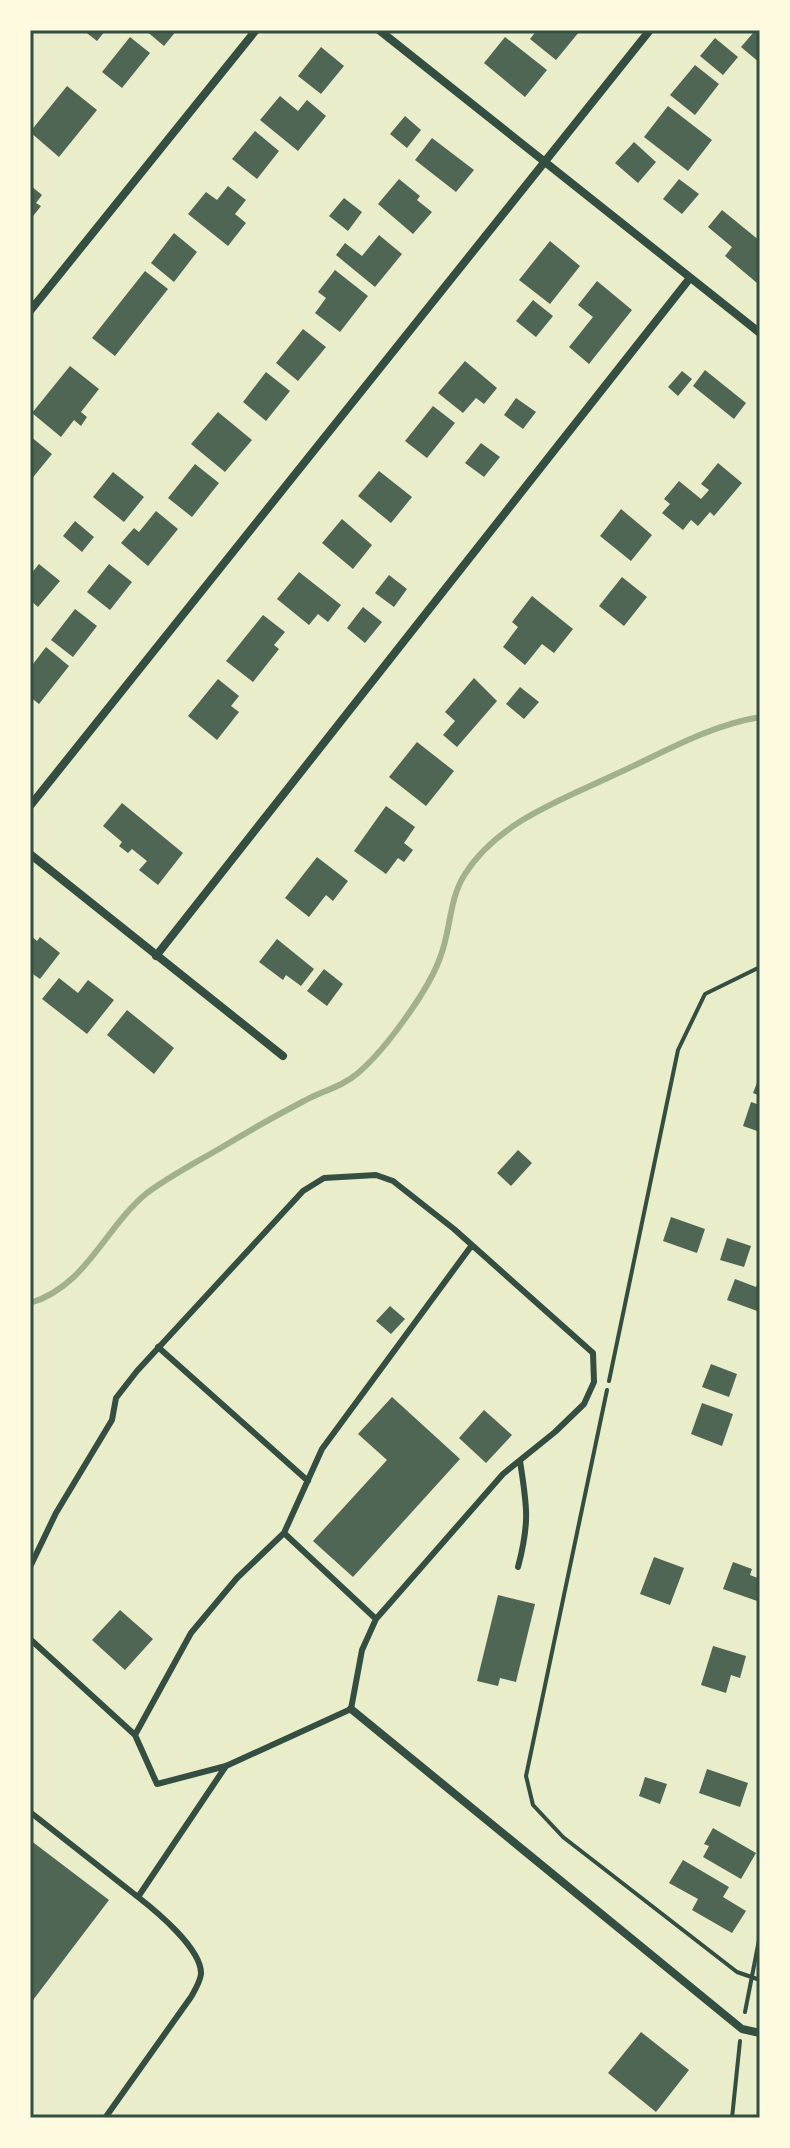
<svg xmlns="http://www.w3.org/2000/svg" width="790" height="2148" font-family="Roboto,sans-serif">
<rect width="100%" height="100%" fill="#e9edc9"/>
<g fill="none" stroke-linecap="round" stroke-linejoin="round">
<path stroke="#a3b18a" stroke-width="6" d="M30 1303C87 1286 104 1228 147 1193 170 1176 195 1163 219 1149 247 1132 275 1116 304 1101 322 1091 342 1087 358 1073 385 1050 430 989 441 955 451 928 449 899 465 874 498 822 561 800 614 775 663 753 707 726 760 717"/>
</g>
<path fill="#4f6655" d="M83 30H106L97 41Z
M145 30H177L164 46Z
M537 30H577L579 32 556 60 530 39Z
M750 30H760V63L741 47 753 33Z
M130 37 150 53 122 88 102 72Z
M505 37 547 70 525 97 484 63Z
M715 38 738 57 723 75 700 56Z
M321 47 344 66 321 94 298 76Z
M695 65 719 84 695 115 670 95Z
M67 86 97 110 59 157 30 132Z
M280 96 298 111 307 100 326 116 298 151 260 120Z
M668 106 712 140 688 171 644 137Z
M405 116 421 130 407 148 390 134Z
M255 131 279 151 257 179 232 159Z
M432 138 474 170 456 192 415 160Z
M634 142 656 162 638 183 615 163Z
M399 179 420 196 417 200 432 212 413 234 378 204Z
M679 179 699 194 682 214 663 199Z
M30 185 42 195 36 203 41 206 30 220Z
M228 186 246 200 235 214 246 223 228 246 188 214 206 192 217 200Z
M344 198 362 212 348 231 329 216Z
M722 210 760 241V279L757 283 725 256 732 247 708 227Z
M174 233 197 252 174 282 151 263Z
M379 235 402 254 375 287 336 255 345 243 362 256Z
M550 241 580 266 550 304 519 280Z
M335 270 368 296 340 332 315 313 326 298 318 292Z
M145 271 168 289 115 356 92 338Z
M597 281 632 310 589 364 569 347 593 317 578 305Z
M533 300 553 316 536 337 516 321Z
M303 329 326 347 298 381 276 363Z
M465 361 497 388 484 404 476 398 463 413 438 393Z
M70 366 99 389 81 412 87 417 81 426 74 420 61 437 32 413Z
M705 370 746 403 734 419 693 386Z
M682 371 692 379 678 396 668 387Z
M266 372 290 391 266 421 243 402Z
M516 398 536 412 523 429 504 415Z
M433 406 455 423 427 458 405 441Z
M218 412 252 440 225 472 191 444Z
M30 436 52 454 30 481Z
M481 443 500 457 484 477 465 463Z
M718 463 742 483 714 516 710 512 698 526 691 520 683 530 662 513 670 504 664 499 679 481 701 499 709 490 701 484Z
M195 464 219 483 192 517 168 498Z
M379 471 412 497 391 523 358 496Z
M113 472 144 497 124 522 93 497Z
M621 509 652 535 631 561 600 536Z
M156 511 178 529 148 566 121 543 134 528 139 532Z
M342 519 372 545 353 569 322 543Z
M75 521 94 537 82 552 63 536Z
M39 564 60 581 38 607 30 600V575Z
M109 564 132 582 110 610 87 592Z
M299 572 341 605 328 622 318 614 309 625 277 599Z
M389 575 407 589 394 607 375 593Z
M622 577 647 597 624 626 599 606Z
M532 596 573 629 554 653 542 644 525 665 503 647 518 627 512 622Z
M363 607 382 622 365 643 347 628Z
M75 609 97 626 73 657 51 640Z
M263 615 285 632 274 645 279 649 253 682 226 661Z
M46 647 69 666 39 704 30 697V668Z
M474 678 497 701 457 747 443 735 455 721 445 712Z
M218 679 239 696 231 706 239 712 217 740 188 716Z
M520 687 539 702 524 719 506 704Z
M417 742 454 771 426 806 389 777Z
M122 803 183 853 158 885 139 870 147 861 132 849 128 853 119 846 122 842 103 826Z
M386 806 415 827 404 843 413 850 404 862 398 858 386 874 354 851Z
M317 857 348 881 333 901 326 895 309 917 285 898Z
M30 935 37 941 40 937 60 953 40 979 30 972Z
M277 939 314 969 301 986 286 975 283 980 259 962Z
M324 969 343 984 327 1006 307 991Z
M59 978 78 993 88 980 114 1000 87 1034 42 999Z
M127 1010 174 1048 154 1074 107 1035Z
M760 1075V1096L753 1093Z
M751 1102 760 1105V1132L743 1126Z
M518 1150 532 1163 511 1186 497 1173Z
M671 1217 705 1229 697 1253 663 1241Z
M727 1238 751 1246 744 1267 720 1260Z
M735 1279 756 1287 760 1279V1312L727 1300Z
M390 1306 405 1319 391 1334 376 1321Z
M711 1364 737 1374 729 1397 702 1387Z
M392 1397 460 1459 353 1577 313 1541 387 1460 358 1434Z
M702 1403 733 1414 722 1446 691 1434Z
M484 1410 512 1435 486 1463 459 1438Z
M654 1557 684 1568 670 1605 640 1594Z
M733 1562 752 1569 750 1575 760 1579V1602L723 1589Z
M498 1595 535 1604 516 1682 500 1678 498 1686 477 1681Z
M120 1610 153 1639 125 1670 92 1640Z
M713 1646 746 1656 740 1678 731 1675 726 1693 701 1685Z
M707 1769 748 1783 740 1807 699 1793Z
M645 1777 667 1784 660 1804 639 1796Z
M713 1828 756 1853 741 1879 703 1857 709 1846 704 1844Z
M30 1840 109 1900 30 2004Z
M683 1860 729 1887 723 1897 746 1911 732 1933 692 1910 698 1899 669 1883Z
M641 2032 689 2070 656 2112 608 2073Z"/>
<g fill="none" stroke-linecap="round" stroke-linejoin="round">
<path stroke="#344e41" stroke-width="4" d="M609 1381 678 1050 705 994 760 967
M607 1390 526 1776 533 1805 563 1837 737 1972 760 1980
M745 2012 760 1935
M732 2118 740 2041"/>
<path stroke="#344e41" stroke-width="6" d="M158 1347 308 1481
M284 1533 376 1619
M30 1567 56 1513 112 1420 116 1398 137 1371 303 1191 324 1178 376 1175 393 1181 454 1229 593 1353 594 1382 584 1404 555 1432 503 1474 376 1619 362 1650 351 1709 226 1766 157 1784 135 1735 30 1639
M518 1567C530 1522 527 1506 520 1461
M135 1735 191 1633 237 1578 284 1533 322 1449 472 1245
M30 1812 138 1897 226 1766
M105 2118 191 1997C195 1990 200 1982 201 1974 202 1949 156 1911 138 1897"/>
<path stroke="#344e41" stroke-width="8" d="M379 30 760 333
M30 311 256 30
M30 806 650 30
M30 854 283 1056
M156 956 690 278
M351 1709 742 2029 760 2033"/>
</g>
<rect width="790" height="2148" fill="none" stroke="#fefae0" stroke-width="64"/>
<rect x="32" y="32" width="726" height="2084" fill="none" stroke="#344e41" stroke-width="3"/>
</svg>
